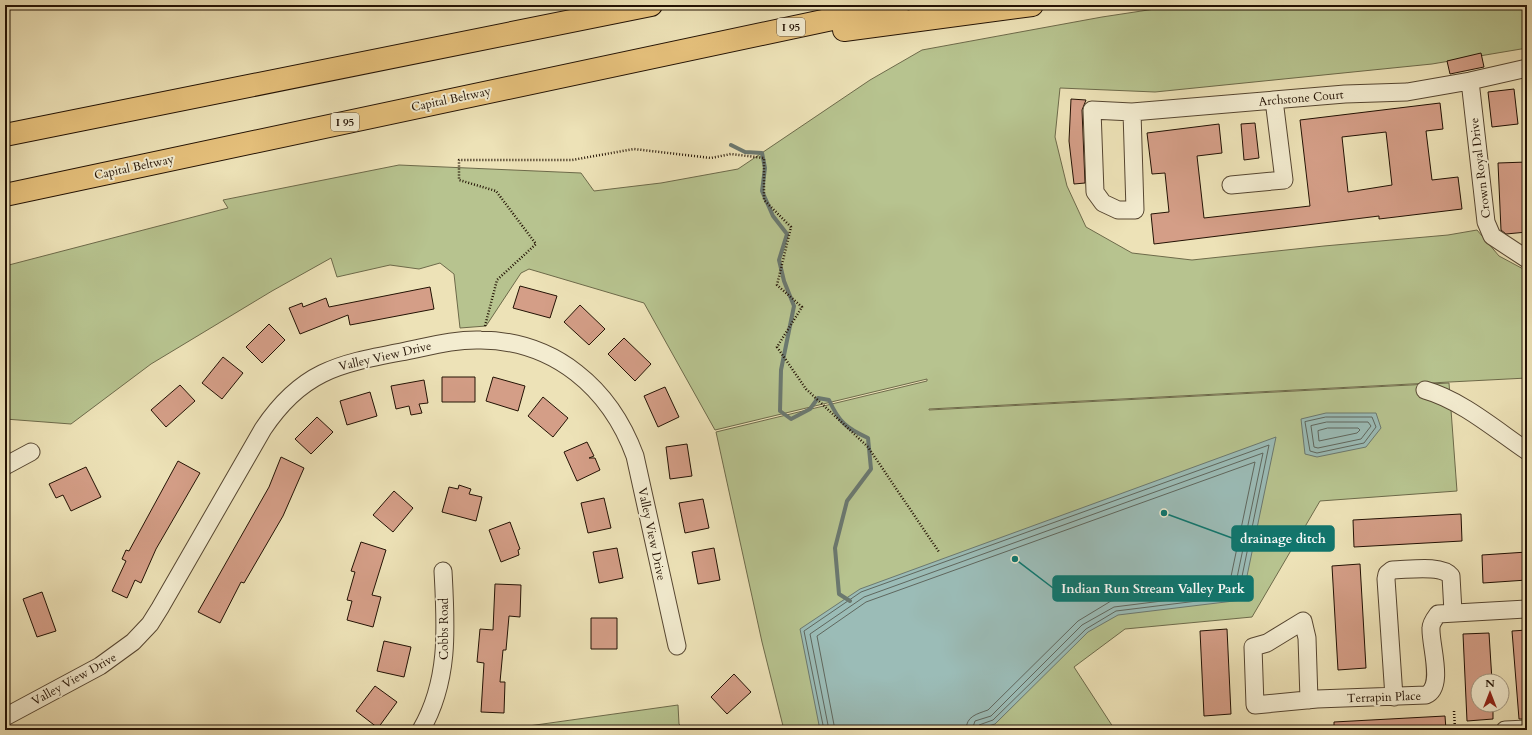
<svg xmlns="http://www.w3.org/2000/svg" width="1532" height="735" font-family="Cardo,serif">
<rect width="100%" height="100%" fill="#ede2b7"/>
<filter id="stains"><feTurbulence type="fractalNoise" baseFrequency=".005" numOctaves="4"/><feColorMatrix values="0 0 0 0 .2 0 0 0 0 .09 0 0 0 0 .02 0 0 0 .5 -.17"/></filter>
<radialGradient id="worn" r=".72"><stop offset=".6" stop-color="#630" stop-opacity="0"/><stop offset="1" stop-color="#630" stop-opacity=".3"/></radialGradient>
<path fill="#b7c38f" stroke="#6d6a4a" d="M1181 5H1527V48L1432 64 1155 92 1060 88 1055 137 1067 186 1086 227 1132 253 1192 260 1324 246 1448 235 1477 230 1499 256 1527 271V378L929 409V410L1449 383 1457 491 1320 501 1252 617 1125 629 1074 667 1115 730H784L762 642 716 432 927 381V379L715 430 644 303 529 269 521 273 486 326 460 328 454 274 440 263 419 269 390 265 337 277 331 258 272 291 151 364 71 424 5 419V266L228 208 223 200 399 165 581 173 594 191 661 183 738 169 870 80 922 50 1102 17Z
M678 705 679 724 684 730H500Z"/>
<path fill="#9bbcb7" stroke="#6b786f" d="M1326 413H1376L1381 428 1366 447 1317 457 1305 454 1301 419Z
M1276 437 1242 600 1118 615 1088 632 995 724 974 730H820L800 629 860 589Z"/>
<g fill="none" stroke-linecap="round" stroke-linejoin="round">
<path stroke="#5f675e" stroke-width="1" d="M1326 417H1372L1376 427 1364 443 1317 453 1310 451 1305 422Z
M1327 422H1368L1371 426 1361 439 1318 448 1314 447 1311 426Z
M1328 428H1358L1360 430 1357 433 1319 441 1318 431Z
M824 730 804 631 861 592 1269 445 1238 596 1116 611 1086 629 993 720 979 725 977 730
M829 730 810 634 864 597 1263 453 1234 592 1114 607 1082 625 991 716 975 721 972 730
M835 730 817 636 866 602 1255 462 1229 586 1111 601 1078 621 988 710C977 714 966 716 966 730"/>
<path stroke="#6b786f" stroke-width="4" d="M731 145 745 152 762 153 765 168 762 191 773 216 787 234 779 260 784 281 794 306 781 370 780 411 791 419 810 409 818 398 829 400C839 422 846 428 868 438L871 469 847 501 835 548 839 594 850 601"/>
</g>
<path fill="#d49e87" stroke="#231204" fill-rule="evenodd" d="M1481 53 1484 67 1450 74 1447 61Z
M1514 89 1518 124 1492 127 1488 92Z
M1071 99 1086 100 1082 110 1085 183 1074 184 1069 141Z
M1440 103 1443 129 1426 131 1432 180 1458 177 1462 209 1379 219V216L1154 244 1151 214 1169 212 1165 173 1152 174 1147 133 1219 124 1222 153 1197 156 1204 218 1310 206 1300 120ZM1386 132 1392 185 1348 192 1342 137Z
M1255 123 1259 158 1244 160 1241 124Z
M1527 162V232L1506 234 1501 230 1498 163Z
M520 286 557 296 550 318 513 308Z
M430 287 434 309 350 325 348 315 300 334 289 308 302 303 303 307 326 298 329 307Z
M580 305 605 329 589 345 564 322Z
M269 324 285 340 262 363 246 347Z
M624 338 651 364 635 381 608 354Z
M223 357 243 373 222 399 202 383Z
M442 377H475V402H442Z
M493 377 525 386 518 411 486 401Z
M424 380 428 403 419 404 422 413 411 415 409 406 396 409 391 386Z
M180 385 195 401 166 427 151 410Z
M665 387 679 417 658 427 644 396Z
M370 392 377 416 347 425 340 401Z
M543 397 568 418 553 437 528 416Z
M317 417 333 432 311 454 295 439Z
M587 442 594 456 589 458H595L600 470 577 481 564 452Z
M687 444 692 476 670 479 666 447Z
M281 457 304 468 283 516 244 583 241 582 220 623 198 612 269 487Z
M178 461 200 473 156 549 141 583 135 580 127 598 112 591 126 561 122 559 126 550 129 551Z
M86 467 101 497 71 511 63 495 56 498 49 484Z
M459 485 471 489 469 494 482 497 476 521 442 512 449 487 458 489Z
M394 491 413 508 393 532 373 515Z
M604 498 611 528 588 533 581 503Z
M703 499 709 528 685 533 679 503Z
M1461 514 1462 541 1354 547 1353 520Z
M510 522 520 549 518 550 519 555 501 562 489 530Z
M361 542 386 550 372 595 381 597 373 627 347 620 352 601 347 600 355 572 351 571Z
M617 548 623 578 599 583 593 552Z
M714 548 720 580 698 584 692 552Z
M1527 552V580L1483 583 1482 555Z
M1360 564 1366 668 1338 670 1332 566Z
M495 584 521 585 520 617 509 616 506 650H503L500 682H505L504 713 481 712 484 663 477 662 480 629 493 630Z
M42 592 56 631 37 637 23 599Z
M591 618H617V649H591Z
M1227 629 1231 714 1204 716 1200 631Z
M1527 630V719H1519L1512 631Z
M1489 633 1492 681H1478V705H1493V719L1467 721 1463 634Z
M384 641 411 647 404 677 377 671Z
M734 674 751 692 727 714 711 697Z
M375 686 397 702 378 728 356 711Z
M1445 716 1446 730H1334V722Z"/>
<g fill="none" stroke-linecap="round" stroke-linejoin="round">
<defs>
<path id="minor" d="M1470 81 1486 222 1492 236 1527 259
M1132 112 1135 210H1118L1103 203 1095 192 1092 110 1132 112 1345 94 1407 92 1470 81 1527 68
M1231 185 1284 180 1274 100
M1425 390C1461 400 1496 430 1527 451
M5 466 31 452
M1394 697 1386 579 1387 574 1392 570C1408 570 1441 564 1451 576L1453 612
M1309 700 1307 638 1303 621 1267 643 1253 647 1255 705 1317 699 1426 695C1445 687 1430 645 1431 628 1431 623 1435 618 1438 614L1527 609
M5 717 100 666 133 642 150 624 160 608 263 429C301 372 337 364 401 352 427 347 454 339 481 340 555 341 610 388 635 456L677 646
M421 730C450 680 446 626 443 571
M1505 730 1527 729"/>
<path id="highway" d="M844 30 1032 5
M5 135 651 5
M5 195 898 5"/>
</defs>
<use href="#minor" stroke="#564631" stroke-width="19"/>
<use href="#highway" stroke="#231204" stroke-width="24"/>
<path stroke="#231204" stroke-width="2.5" stroke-dasharray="1 2" stroke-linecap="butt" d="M485 326 497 280 536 244 496 191 459 180V160H572L634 149 711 158 731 154 764 158V200L791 227 777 285 802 307 777 347 806 389 868 447 939 552
M1454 711 1455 729 1464 730"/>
<use href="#minor" stroke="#f3ecd0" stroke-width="17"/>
<use href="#highway" stroke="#e6c17c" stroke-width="22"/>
</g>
<g text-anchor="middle" stroke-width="4" stroke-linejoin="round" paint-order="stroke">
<g fill="#f3ecd0" stroke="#615341" stroke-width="1">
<rect x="777" y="18" width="28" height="18" rx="3"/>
<rect x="331" y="113" width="28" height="18" rx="3"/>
</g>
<g font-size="11" font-weight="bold" fill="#231204">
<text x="791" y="31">I 95</text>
<text x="345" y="126">I 95</text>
</g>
<g font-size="12" fill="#231204" stroke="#f3ecd0">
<text transform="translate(1301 98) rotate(-5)" y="4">Archstone Court</text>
<text transform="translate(451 99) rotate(-12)" y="4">Capital Beltway</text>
<text transform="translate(134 167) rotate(-12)" y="4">Capital Beltway</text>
<text transform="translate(1480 168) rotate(-97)" y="4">Crown Royal Drive</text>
<text transform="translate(385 356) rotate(-13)" y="4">Valley View Drive</text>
<text transform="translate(652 534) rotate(78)" y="4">Valley View Drive</text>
<text transform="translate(444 629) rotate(-90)" y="4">Cobbs Road</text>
<text transform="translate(74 679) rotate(-29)" y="4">Valley View Drive</text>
<text transform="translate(1384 697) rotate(-2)" y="4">Terrapin Place</text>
</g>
</g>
<path fill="none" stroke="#0f766e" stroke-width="1.5" d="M1164 513L1232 538M1015 559L1053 588"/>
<g fill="#0f766e" stroke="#f3ecd0" stroke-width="1.5">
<circle cx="1164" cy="513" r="4"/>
<circle cx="1015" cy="559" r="4"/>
</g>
<g fill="#0f766e" stroke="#0f766e" stroke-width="1.5">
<rect x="1232" y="526" width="102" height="25" rx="4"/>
<rect x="1053" y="576" width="200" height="25" rx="4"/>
</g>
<g font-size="13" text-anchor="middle" font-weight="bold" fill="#fff">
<text x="1283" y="543">drainage ditch</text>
<text x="1153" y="593">Indian Run Stream Valley Park</text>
</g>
<rect width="1532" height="735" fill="none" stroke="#ede2b7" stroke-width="20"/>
<rect x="6" y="6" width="1520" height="723" fill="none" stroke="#231204" stroke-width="2"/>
<rect x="10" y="10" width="1512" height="715" fill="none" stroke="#231204"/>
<g transform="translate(1490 693)"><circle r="19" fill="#f3ecd0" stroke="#a0957e"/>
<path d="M0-3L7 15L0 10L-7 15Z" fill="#8f2418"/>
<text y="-6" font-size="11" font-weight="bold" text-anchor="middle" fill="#231204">N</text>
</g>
<rect width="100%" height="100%" filter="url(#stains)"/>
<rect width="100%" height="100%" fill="url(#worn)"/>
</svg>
